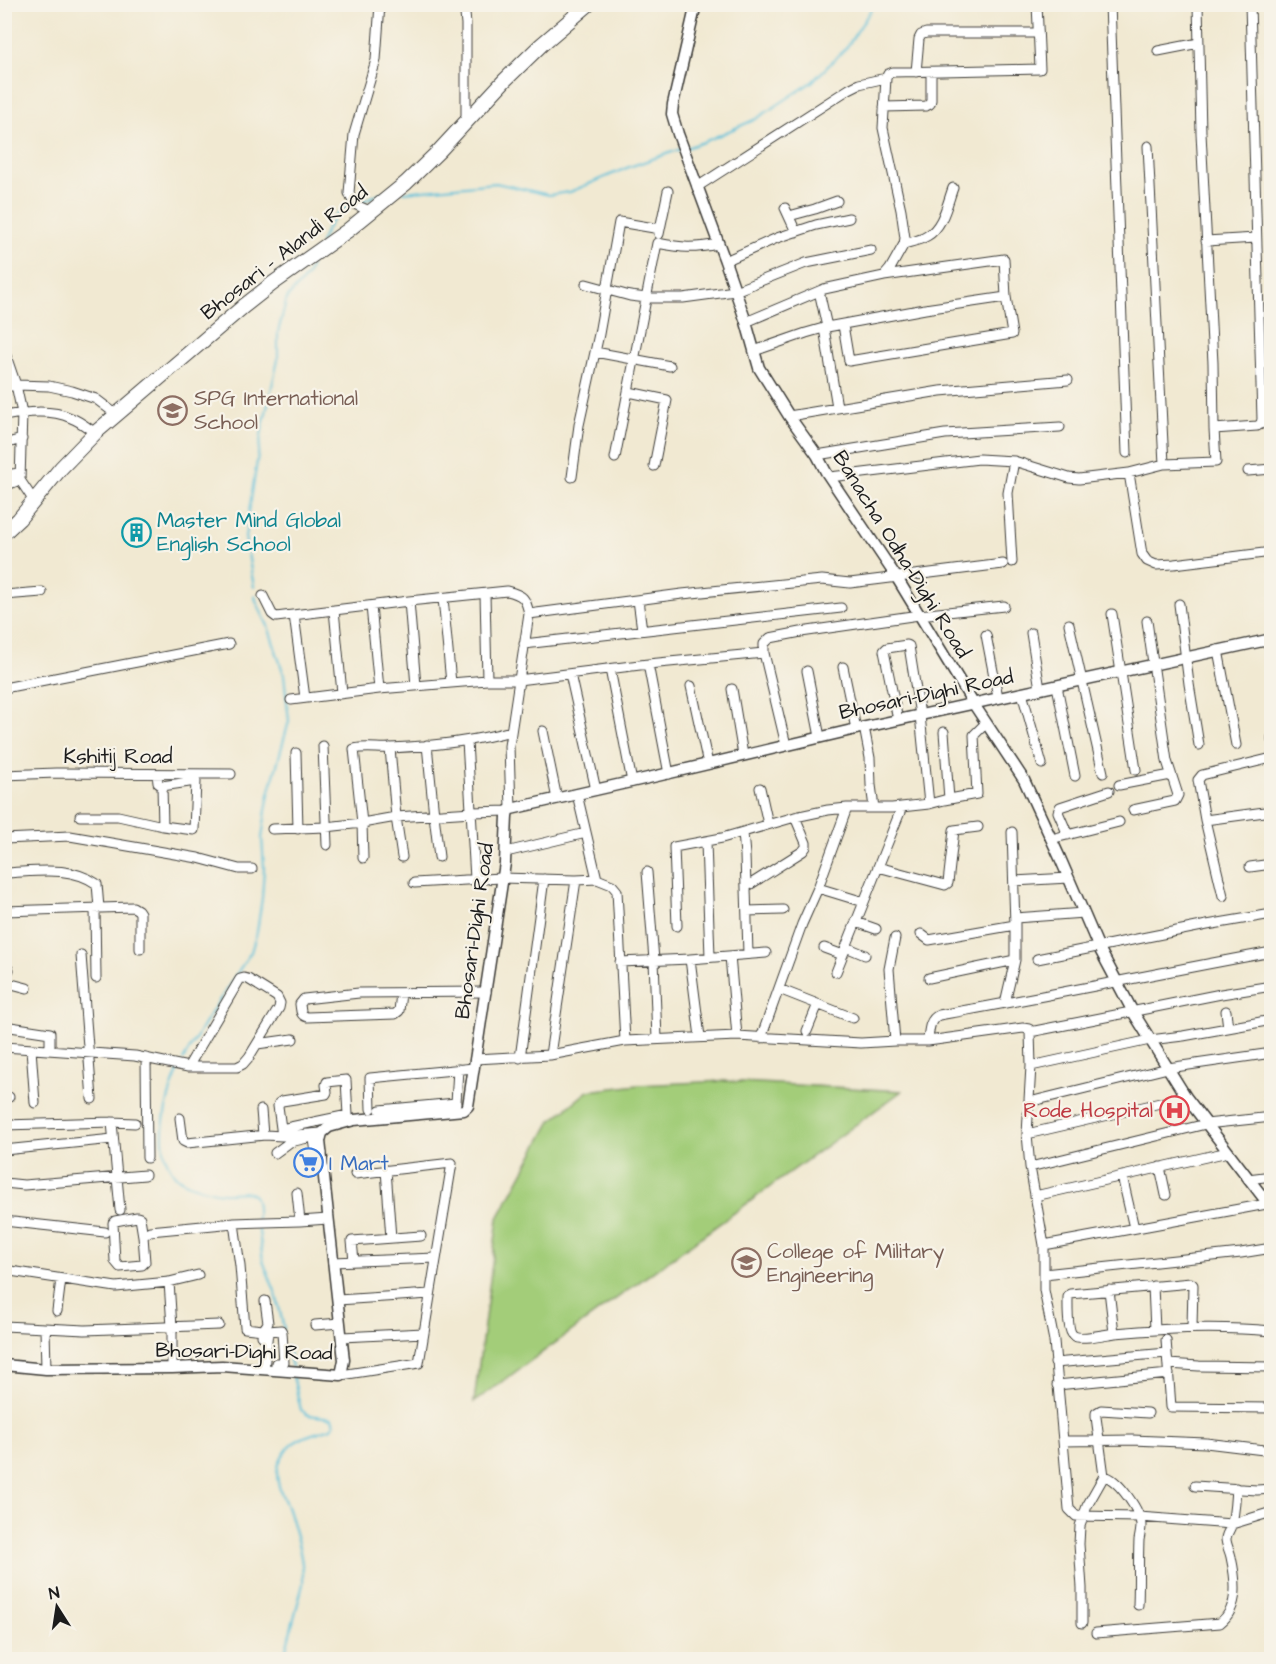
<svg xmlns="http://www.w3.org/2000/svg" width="1276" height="1664" font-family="'Architects Daughter',sans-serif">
<rect width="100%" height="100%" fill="#f7f3e8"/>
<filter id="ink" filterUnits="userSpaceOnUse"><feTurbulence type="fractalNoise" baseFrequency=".0167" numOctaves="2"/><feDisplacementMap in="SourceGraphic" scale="12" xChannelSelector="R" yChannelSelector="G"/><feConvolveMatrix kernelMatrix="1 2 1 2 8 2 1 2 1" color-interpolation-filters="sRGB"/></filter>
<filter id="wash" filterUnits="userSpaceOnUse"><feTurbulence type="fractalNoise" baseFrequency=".008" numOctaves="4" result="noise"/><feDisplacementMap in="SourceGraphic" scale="24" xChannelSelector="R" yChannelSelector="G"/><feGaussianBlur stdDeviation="1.35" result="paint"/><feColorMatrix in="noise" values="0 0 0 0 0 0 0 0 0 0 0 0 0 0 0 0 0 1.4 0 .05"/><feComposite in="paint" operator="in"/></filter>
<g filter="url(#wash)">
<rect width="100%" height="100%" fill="#f1e9d2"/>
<path fill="#a3cd79" stroke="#60744a" stroke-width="1.5" d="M724 1081 902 1091 474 1402 498 1218 551 1121 588 1091 638 1085Z"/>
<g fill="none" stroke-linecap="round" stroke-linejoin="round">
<path stroke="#5cc0da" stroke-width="2" d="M686 148 706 141 756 119 812 82 846 48 875 4
M404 192 496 183 549 195 570 192 629 167 681 149
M360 202 379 194H385
M320 243C326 230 334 212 349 206
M254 587 245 537 262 430 278 360V332L287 298 307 276 311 265
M183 1060 207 1019 251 952 257 932 262 898 264 868 262 838 266 810 269 794 289 721 284 675 268 626 256 601 255 596
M178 1071C166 1100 152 1149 176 1176 183 1184 212 1192 223 1193 231 1194 249 1189 254 1196 258 1201 257 1213 257 1219
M258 1224 263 1261 276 1294 284 1329
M287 1346 292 1367
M283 1660 303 1584C304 1559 296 1536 289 1512 284 1498 274 1482 278 1467 279 1460 285 1452 289 1447 300 1436 317 1433 331 1428L334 1424 332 1418 308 1415 301 1410 293 1376"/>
</g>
</g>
<g filter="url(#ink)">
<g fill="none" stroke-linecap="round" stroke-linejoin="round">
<defs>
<path id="minor" d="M464 4 466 24V122
M1110 4 1127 453
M1198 4 1201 133 1213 363 1214 429 1257 426 1261 424 1262 419 1250 4
M1158 51 1199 43
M916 72 919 39 921 35 926 33H1038
M884 107 926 106 930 104 931 100V72
M1148 146 1164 464
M697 187 849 89 859 84 886 78
M785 208 796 232
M372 212 354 204 349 193 354 134 376 60 380 4
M789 216 815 209 837 201
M659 234 668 191
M1206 241 1256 238
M904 244C911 242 921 240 927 236 943 227 947 204 953 188
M725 261 777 238 816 225 849 218
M884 276 890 269 904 244 905 238 901 210 883 128 886 78 888 74 893 72 1040 69 1037 4
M586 284 630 296 647 298H683L735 291 806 263 871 250
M819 291 827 327
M746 322 824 289 884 276 1004 259 1006 297 925 309 827 327 806 333 754 351
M843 325 849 361 1012 334 1006 297
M824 328 837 407
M4 350 16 385 49 386 72 391 96 399 117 415
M595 352 670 366
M4 387 16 385 22 413 20 480 34 501
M629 392 667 400 654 466
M4 416C26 412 51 409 71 418 80 421 88 428 95 433
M789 416 940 391 1068 380
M1214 429 1216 462 1164 464 1129 473 1142 554 1147 561 1156 565 1174 564 1272 552
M4 444 22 439
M817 455 945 434 1060 427
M615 458 657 243C683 248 692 249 718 244
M1248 471 1272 469
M4 475 20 473
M572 477 579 425 599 334 619 222 660 229
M830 477 979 459 1014 461 1069 478 1079 479 1129 473
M4 486 20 480
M1012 562 1008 493 1014 461
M485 594 487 680
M4 595 42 592
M263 596 272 614 276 617 409 601 507 591C523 595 526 598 529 614L509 746 511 809
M443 598 451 683
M638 600 642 630
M409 601 416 686
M1179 604 1189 684 1199 745
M371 606 379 689
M334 610 342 693
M529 614 682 594 822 580 850 583 1003 564
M1112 614 1136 770
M294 615 305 698
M1069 624 1103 773
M1031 633 1040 689
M986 635 998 697
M524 644 841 608
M1218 650 1236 745
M764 653V644L770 638 801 632 919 615 1004 606
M648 664 669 774
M843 667 856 729
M610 669 632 782
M807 671 820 737
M570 674 596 790
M691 686 708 764
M1057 686 1075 776
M4 688 229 644
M732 689 743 755
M1022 693 1042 764
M291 700 379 689 487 680H518L648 664 764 653 786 745
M864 727 870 758 871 785 874 808
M543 731 557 799
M944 732 949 799
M1272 737V741
M467 741 475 879
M427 745 434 815 439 857
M323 746 327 845
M390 748 396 817 402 857
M296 753 298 829
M4 775 56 773 231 774
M1119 785 1171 775
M162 786 163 826
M760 788 768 824
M577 794 597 879
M929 804 944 800 977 794 974 735 986 723
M1133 810 1175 801 1178 795 1167 761 1147 621
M80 816H118L163 826 194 830 196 781 162 786 158 783 157 774
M1205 820 1272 811
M272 829 326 827 362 823 396 817 472 812 508 811
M743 833 745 855 748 954
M1068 835 1058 812 1060 807 1109 791
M4 839 70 836 198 858 239 869H252
M1051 839 1119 822
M706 842 710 957
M506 852 586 833
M363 858 362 823 354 749C366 746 379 749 391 748 431 746 472 742 511 731
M878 867 945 885 948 883 954 830 978 827
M1250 867 1272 864
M647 872 654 960 657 1039
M4 873C36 872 70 865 97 884L99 908
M1014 881 1069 878
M414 883 501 878 576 880 597 879 612 885 617 891 625 1041
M746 887 803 851 806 847V843L795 817
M818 888 864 902
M1223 896 1205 820 1198 780 1202 775 1272 758
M95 908 96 978
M4 911 133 907 138 910 140 913V949
M747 911 783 910
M1015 918 1084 913
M856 922 876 929
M677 926 674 847 722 838 795 817 828 810 847 808H892L929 804 920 715 909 646 907 645 887 648 884 651 898 720
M921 934 929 940 1015 925
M895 938 889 969 895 1041H928C929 1031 929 1019 939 1015 1050 996 1161 972 1272 952
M846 947 865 955
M824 948 843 955
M81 955 92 1099
M730 956 737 1036
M690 959 700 1037
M1037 959 1207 925 1272 914
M620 962 690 959 766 953
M4 969 9 970
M836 972 902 807
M929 978 1015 960
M4 982 27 988
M779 989 853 1018
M401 993 399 1011 395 1014 307 1017C300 1015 301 1011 300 1004L304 999 359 993 486 992
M1005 1003 1015 960V925L1012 832
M1226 1011 1228 1028
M4 1026 50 1033V1050
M807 1031 818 1004
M1030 1032 1221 994 1272 986
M761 1038 802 924 818 888 847 808
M928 1041 1023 1028 1029 1029 1030 1032 1031 1066 1027 1134 1030 1167 1044 1245V1290L1054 1341 1063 1441 1132 1440 1206 1443 1272 1451
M257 1044 293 1039
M4 1047 135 1056 188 1067H237L243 1064 249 1057 279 1008 280 1003 277 997 248 979 244 978 240 979 188 1067
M31 1049 35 1103
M550 1055 625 1041 737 1036 861 1043 895 1041
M146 1058 147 1158
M520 1058 544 879
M475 1059 550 1055 576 880
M1031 1066 1150 1040 1183 1036 1272 1020
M4 1097H9
M1029 1102 1168 1068 1272 1053
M371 1109 370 1078 474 1068
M261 1110 263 1135
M380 1110 456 1103 458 1069
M180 1118 183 1141 187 1143 265 1135 282 1136 322 1133
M112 1122 120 1210
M4 1125 112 1122 135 1123
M281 1129 348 1115 346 1080 327 1082 326 1085 327 1092 326 1094 282 1101 279 1103 278 1106 282 1136
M1027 1134 1186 1097
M4 1150 113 1139
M275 1153 290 1142 312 1137 314 1139 316 1153H322
M1030 1167 1206 1124 1272 1117
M1160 1167 1166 1195
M386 1170 391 1238
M1122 1176 1134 1228
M1248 1179 1272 1176
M4 1183 24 1185 145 1175
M297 1193 300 1221
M1035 1196 1228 1152
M4 1221 105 1232
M234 1223 240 1266 245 1328 263 1330
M143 1236 140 1218 137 1217 115 1221 113 1223 115 1261 120 1267 142 1265 145 1262 143 1236 150 1231 234 1223 300 1221 328 1219
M1044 1245 1272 1203
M354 1261 352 1241 421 1236
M333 1262 436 1258
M4 1270 116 1287 169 1282 198 1275
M1044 1274 1241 1253 1272 1248
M169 1282 172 1327V1368
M1153 1286 1155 1330
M1109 1290 1114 1333
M338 1300 430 1294
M57 1311 61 1279
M315 1325 340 1323
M4 1326 85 1330 219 1325
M1192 1327 1193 1285 1191 1283 1070 1294 1068 1297C1068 1305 1067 1332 1074 1336 1081 1340 1107 1334 1115 1333 1167 1328 1219 1326 1272 1331
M45 1329 46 1369
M262 1336 263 1330 268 1323 265 1301
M342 1337 424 1333
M1166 1340 1171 1407 1272 1408
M1055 1363 1167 1353
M1168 1364 1199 1366 1272 1367
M264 1369 268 1331 281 1330 282 1332 284 1363H276V1370
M341 1375 419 1363 452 1163 355 1174
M1057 1385 1169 1374
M1063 1441 1069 1509 1076 1516 1139 1517 1232 1524 1272 1512
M1195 1486 1257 1490 1272 1489
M1138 1605C1139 1583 1138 1561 1139 1540 1140 1535 1141 1530 1141 1526 1141 1511 1118 1479 1104 1476L1096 1417V1413L1101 1410 1148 1413
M1082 1623V1588L1079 1544 1080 1526 1087 1506 1104 1476
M1096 1633 1220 1623C1240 1607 1236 1580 1231 1557 1230 1551 1226 1545 1226 1539 1226 1534 1230 1530 1231 1526 1235 1514 1235 1500 1236 1488"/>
<path id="tertiary" d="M696 4 673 104 672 114 678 134 725 261 746 322 759 368 789 416 817 455 826 472 897 578 973 703 1024 780 1060 858 1098 946 1133 1012 1186 1097 1272 1209
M4 1365 46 1369 172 1368 222 1366 341 1375 344 1360 320 1141 322 1133 329 1127 354 1120 464 1110 468 1106 505 863 507 816 508 811 511 809 657 776 856 729 1272 639"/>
<path id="primary" d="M4 533 19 519 61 468 95 433 244 306 272 284 347 231 406 183 439 151 504 81 541 45 589 4"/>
</defs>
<use href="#minor" stroke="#3c3b37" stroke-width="11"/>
<use href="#tertiary" stroke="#3c3b37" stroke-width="13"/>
<use href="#primary" stroke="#3c3b37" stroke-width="16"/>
<use href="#minor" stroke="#fff" stroke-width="9"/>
<use href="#tertiary" stroke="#fff" stroke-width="10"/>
<use href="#primary" stroke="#fff" stroke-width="14"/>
</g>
</g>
<defs>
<symbol id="school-ring" viewBox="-11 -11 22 22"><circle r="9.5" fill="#f7f3e8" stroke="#8d6e63" stroke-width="1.5"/><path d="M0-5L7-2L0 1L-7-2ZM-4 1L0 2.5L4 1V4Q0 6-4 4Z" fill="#8d6e63"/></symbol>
<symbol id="building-ring" viewBox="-11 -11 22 22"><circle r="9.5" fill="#f7f3e8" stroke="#0f9aa8" stroke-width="1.5"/><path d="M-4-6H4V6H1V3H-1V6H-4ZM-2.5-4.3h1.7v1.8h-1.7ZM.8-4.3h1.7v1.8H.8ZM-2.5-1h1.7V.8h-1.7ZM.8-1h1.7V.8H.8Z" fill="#0f9aa8"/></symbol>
<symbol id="hospital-ring" viewBox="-11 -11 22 22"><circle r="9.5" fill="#f7f3e8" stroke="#e0444e" stroke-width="1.5"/><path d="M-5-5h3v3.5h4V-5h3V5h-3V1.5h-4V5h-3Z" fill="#e0444e"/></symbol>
<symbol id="supermarket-ring" viewBox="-11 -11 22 22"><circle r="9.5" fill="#f7f3e8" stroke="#3f7fe0" stroke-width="1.5"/><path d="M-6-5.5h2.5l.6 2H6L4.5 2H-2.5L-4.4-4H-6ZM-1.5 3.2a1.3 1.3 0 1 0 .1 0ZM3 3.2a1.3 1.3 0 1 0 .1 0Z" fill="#3f7fe0"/></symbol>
<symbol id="university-ring" viewBox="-11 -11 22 22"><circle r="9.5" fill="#f7f3e8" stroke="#8d6e63" stroke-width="1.5"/><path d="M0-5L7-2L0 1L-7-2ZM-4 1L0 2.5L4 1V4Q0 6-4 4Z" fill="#8d6e63"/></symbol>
</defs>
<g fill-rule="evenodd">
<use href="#school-ring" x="156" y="394" width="33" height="33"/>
<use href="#building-ring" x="120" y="516" width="33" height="33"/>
<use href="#hospital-ring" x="1158" y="1094" width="33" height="33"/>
<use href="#supermarket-ring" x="292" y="1146" width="33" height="33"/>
<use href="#university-ring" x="730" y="1246" width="33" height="33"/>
</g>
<g text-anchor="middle" stroke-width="4.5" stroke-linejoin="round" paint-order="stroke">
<g font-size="21" fill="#1c1c1c" stroke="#f7f3e8">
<text transform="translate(284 252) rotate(-38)" y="7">Bhosari - Alandi Road</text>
<text transform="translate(902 554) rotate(58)" y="7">Banacha Odha-Dighi Road</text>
<text transform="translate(926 694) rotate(-12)" y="7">Bhosari-Dighi Road</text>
<text x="118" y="763">Kshitij Road</text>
<text transform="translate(474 931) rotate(-82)" y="7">Bhosari-Dighi Road</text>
<text transform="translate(244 1351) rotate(1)" y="7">Bhosari-Dighi Road</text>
</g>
<g font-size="21" fill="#785e54" stroke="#f7f3e8" text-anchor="start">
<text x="194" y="405">SPG International<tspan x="194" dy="24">School</tspan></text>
<text x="767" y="1258">College of Military<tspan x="767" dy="24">Engineering</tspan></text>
</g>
<g font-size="21" fill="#0d838f" stroke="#f7f3e8" text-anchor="start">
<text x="157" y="527">Master Mind Global<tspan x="157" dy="24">English School</tspan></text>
</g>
<g font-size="21" fill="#be3a42" stroke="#f7f3e8" text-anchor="end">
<text x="1153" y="1117">Rode Hospital</text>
</g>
<g font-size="21" fill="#366cbe" stroke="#f7f3e8" text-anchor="start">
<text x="329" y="1170">I Mart</text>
</g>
</g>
<rect width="1276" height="1664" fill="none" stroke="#f7f3e8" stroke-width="24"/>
<g transform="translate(57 1607) rotate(348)" stroke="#f7f3e8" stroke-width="4.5" paint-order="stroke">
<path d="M0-4.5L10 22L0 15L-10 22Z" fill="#1c1c1c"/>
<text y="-9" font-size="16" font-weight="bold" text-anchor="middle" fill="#1c1c1c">N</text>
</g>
</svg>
